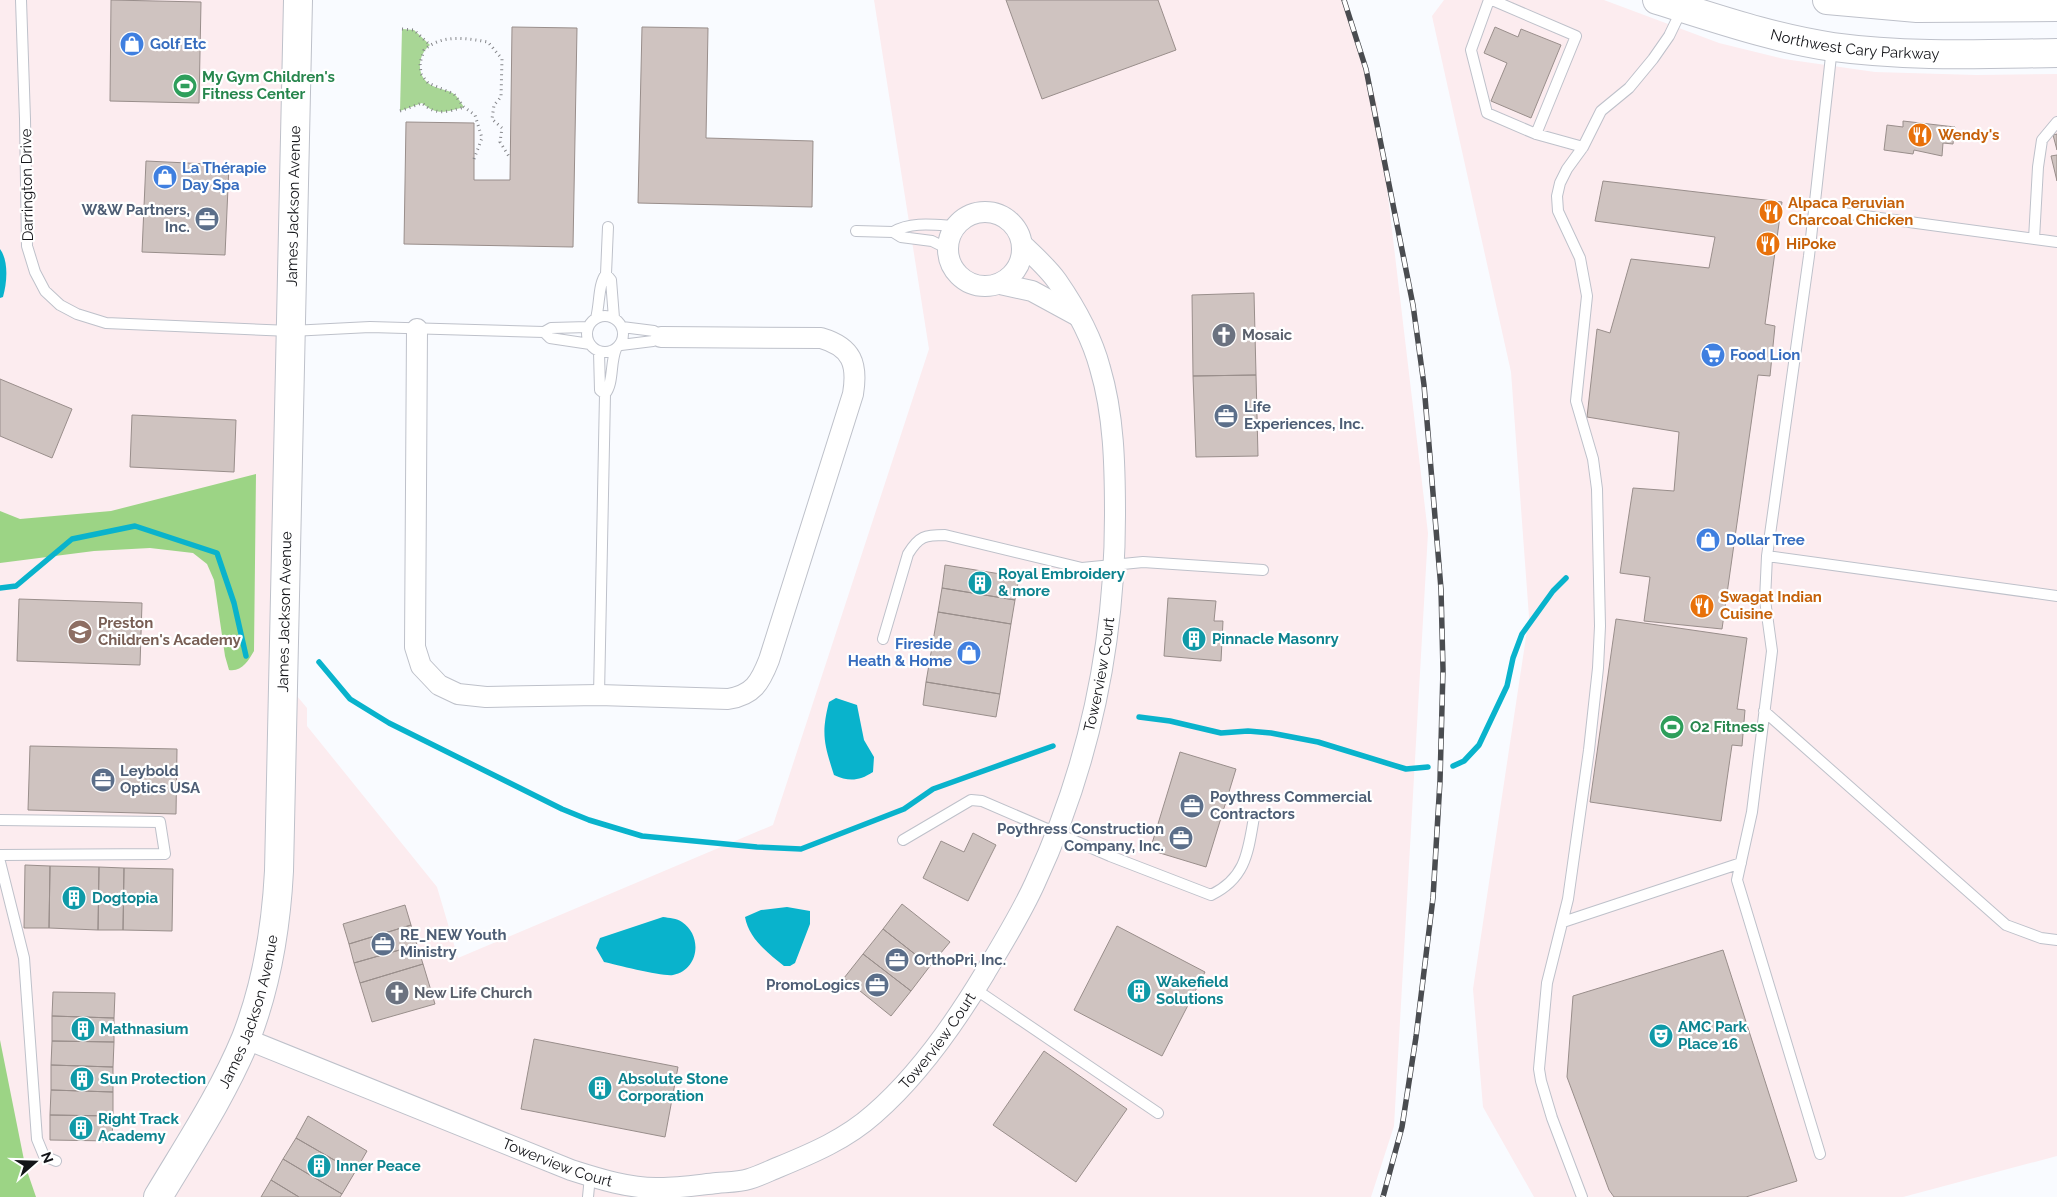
<svg xmlns="http://www.w3.org/2000/svg" width="2057" height="1197" font-family="Raleway,sans-serif">
<rect width="100%" height="100%" fill="#f9fbff"/>
<path fill="#fcecef" d="M0 0H287L281 677 307 708V726L437 887 458 958 773 825 929 349 874 0H1346L1377 104 1428 533 1394 1126 1371 1197H0Z
M1444 0H1604L1719 43 1784 59 1875 72 1976 75 2057 74V1156L1903 1197H1534L1483 1107 1473 989 1529 617 1511 372 1432 16Z"/>
<path fill="#a8d695" d="M402 29 414 30 430 45C418 55 416 73 428 83 435 89 447 89 454 94 458 97 461 103 464 107 446 112 437 116 422 103L400 111Z"/>
<path fill="#9cd485" d="M256 474 254 651C248 661 242 672 229 670L225 656 214 580 207 564 193 553 150 548 94 551 0 563V511L20 519 111 511Z
M0 1040 25 1165 36 1197H0Z"/>
<path fill="#09b3cc" d="M0 249C9 261 7 283 3 297L0 298Z
M836 698 857 705 864 740 874 757 873 772C859 781 849 782 834 775 824 744 821 734 829 702Z
M787 907 810 911V924L795 963 790 966H784C768 953 749 939 745 917L761 910Z
M663 917C669 918 677 918 682 922 703 936 699 970 673 975 664 977 617 965 604 962L596 948 600 938Z"/>
<g fill="none" stroke-linecap="round" stroke-linejoin="round">
<path stroke="#09b3cc" stroke-width="5.5" d="M0 588 16 586 72 539 135 526 217 553 234 603 246 656
M319 662 350 699 389 723 562 809 589 820 642 836 757 847 801 849 904 809 933 789 1053 746
M1139 717 1170 721 1221 733 1248 731 1271 733 1318 742 1406 769 1428 767
M1453 766 1464 761 1479 745 1507 686 1513 658 1522 634 1553 591 1566 578"/>
</g>
<path fill="#cfc3c0" stroke="#998e8b" d="M111 0 201 2 199 103 110 101Z
M1006 0H1158L1176 50 1042 99Z
M512 27 577 28 573 247 404 244 406 122 474 123V180H510Z
M642 27 708 28 706 138 813 141 812 207 638 203Z
M1495 27 1518 37 1521 29 1561 45 1531 118 1491 101 1507 63 1484 53Z
M1903 121 1955 127 1953 144 1943 143 1942 156 1914 150 1913 154 1884 150 1887 125 1903 127Z
M2057 134V150L2053 135Z
M2057 155V181L2051 156Z
M146 161 229 165 225 255 142 252Z
M1603 181 1782 202 1765 324 1775 326 1770 376 1758 375 1722 629 1644 621 1650 577 1620 573 1633 488 1674 491 1679 432 1587 417 1597 329 1610 333 1631 259 1709 268 1715 237 1595 221Z
M1254 293 1256 375 1193 376 1192 295Z
M1256 375 1258 456 1196 457 1193 376Z
M0 379 72 409 52 458 0 436Z
M132 415 236 420 234 472 130 467Z
M945 565 1019 577 1015 600 942 588Z
M942 588 1015 600 1011 624 938 612Z
M1168 598 1216 601 1214 621H1223L1221 661 1164 656Z
M19 599 142 603 140 665 17 661Z
M938 612 1011 624 1000 694 926 682Z
M1616 619 1747 638 1737 709 1745 710 1742 746 1732 745 1721 821 1590 802Z
M926 682 1000 694 996 717 923 705Z
M30 746 177 749 176 814 28 810Z
M1180 752 1236 769 1206 867 1150 850Z
M973 833 996 845 968 901 923 878 941 841 964 852Z
M25 865 50 866 49 928H24Z
M50 866 99 867 98 930 49 928Z
M99 867 124 868 123 930H98Z
M124 868 173 869 172 931 123 930Z
M902 904 950 942 930 966 883 929Z
M405 905 411 925 349 944 343 924Z
M411 925 417 945 354 963 349 944Z
M1117 926 1205 972 1162 1056 1074 1010Z
M883 929 930 966 911 991 863 954Z
M417 945 423 964 360 983 354 963Z
M1723 950 1797 1181 1746 1197H1614L1609 1190 1567 1077 1573 996Z
M863 954 911 991 891 1016 844 978Z
M423 964 435 1004 372 1022 360 983Z
M53 992 115 993 114 1018 52 1016Z
M52 1016 114 1018V1042L52 1041Z
M534 1039 678 1067 665 1137 521 1109Z
M52 1041 114 1042 113 1067 51 1065Z
M1044 1051 1127 1109 1076 1182 993 1125Z
M51 1065 113 1067V1092L51 1090Z
M51 1090 113 1092V1116L50 1115Z
M50 1115 113 1116 112 1141 50 1140Z
M308 1116 367 1151 355 1172 296 1138Z
M296 1138 355 1172 342 1194 283 1159Z
M283 1159 342 1194 340 1197H299L271 1180Z
M271 1180 299 1197H261Z"/>
<g fill="none" stroke-linecap="round" stroke-linejoin="round">
<defs>
<path id="lane" d="M21 0 25 119 27 246 35 272 45 291 60 305 77 314 106 323 291 331 370 327 544 332
M1489 0 1471 50 1487 113 1536 134 1583 147
M1492 0 1576 36 1536 134
M1813 209 2057 242
M856 231 893 232
M2034 239 2038 167 2042 140 2057 122
M948 249 932 241 901 237 893 232C911 221 936 225 956 226
M606 274 608 227
M587 334a18 18 0 1 1 36 0a18 18 0 1 1-36 0Z
M596 318C600 304 598 284 606 274L611 280 614 318
M588 327 551 328 544 332 550 338 590 344
M621 345 653 341 661 337 654 331 622 327
M599 352 600 390 605 394C614 383 610 363 616 349
M1767 556 2057 596
M883 639 908 554C919 536 925 535 945 535L1082 568 1143 562 1263 570
M599 695 605 394
M1764 711 2006 925 2041 938 2057 940
M0 820 160 822 165 854 0 855
M903 840 971 800 982 801 1110 856 1211 895C1246 878 1248 852 1254 817
M0 862 24 958 37 1139 44 1156 56 1161
M1563 922 1741 863
M975 989 1158 1113
M1820 1154 1737 880 1752 812 1772 651 1765 600 1767 556 1809 256 1832 47
M588 1197 590 1176
M1582 1197 1552 1118 1541 1081 1539 1069 1547 983 1568 899 1589 750 1598 668 1600 626 1597 489 1593 459 1576 401 1587 296 1580 258 1558 211 1557 196 1560 183 1567 169 1583 147 1601 111 1629 88 1653 59 1669 36 1682 9"/>
<g id="street">
<circle cx="985" cy="249" r="37"/>
<path d="M1000 284 1032 291 1078 316"/>
<path d="M417 329 415 647 421 666 439 685 458 694 486 697 599 695 728 699C753 695 760 683 769 660L853 394C858 364 852 347 821 338L661 337"/>
<path id="s1" d="M246 1039 571 1170C599 1179 631 1189 660 1188 679 1188 698 1185 717 1183 728 1182 739 1182 749 1179 759 1176 769 1171 779 1167 813 1153 846 1139 874 1114 919 1075 955 1023 985 973 1003 943 1021 914 1035 883 1089 767 1115 642 1115 515 1115 466 1114 415 1100 368 1092 338 1075 307 1057 281 1048 268 1034 256 1022 244"/>
</g>
<g id="secondary">
<path id="s2" d="M158 1197C189 1145 223 1094 246 1038 267 984 276 928 279 871L298 0"/>
</g>
<g id="primary">
<path id="s3" d="M1657 0C1715 18 1772 38 1833 47 1907 57 1982 54 2057 53"/>
<path d="M1827 0 1917 8 2057 7"/>
</g>
</defs>
<use href="#lane" stroke="#bec1ca" stroke-width="12"/>
<use href="#street" stroke="#bec1ca" stroke-width="22"/>
<use href="#secondary" stroke="#bec1ca" stroke-width="30"/>
<use href="#primary" stroke="#bec1ca" stroke-width="30"/>
<path stroke="#85868a" stroke-width="3" stroke-dasharray="1 4" stroke-linecap="butt" d="M402 29 414 30 430 45
M400 111 422 103C436 116 447 112 464 107
M474 159 482 138 475 115 464 107 454 94 428 83 421 74 420 63 424 50C442 34 465 38 488 42L502 59 501 97 494 105 492 119 502 128 500 142 510 158"/>
<use href="#lane" stroke="#fff" stroke-width="10"/>
<use href="#street" stroke="#fff" stroke-width="20"/>
<use href="#secondary" stroke="#fff" stroke-width="28"/>
<use href="#primary" stroke="#fff" stroke-width="28"/>
<defs>
<path id="rail" d="M1344 0 1366 69 1413 305 1424 385 1441 589 1443 670 1440 781 1433 898 1416 1037 1402 1127 1383 1197"/>
</defs>
<use href="#rail" stroke="#4a4c50" stroke-width="5.5"/>
<use href="#rail" stroke="#fff" stroke-width="4" stroke-dasharray="11" stroke-linecap="butt"/>
</g>
<defs>
<symbol id="shop-disc" viewBox="-11 -11 22 22"><circle r="9.5" fill="#3f7fe0" stroke="#fff"/><path d="M-5-2.5h2.3a2.7 3.5 0 0 1 5.4 0H5L5.5 6h-11ZM-1.5-2.5h3a1.5 2.3 0 0 0-3 0Z" fill="#fff"/></symbol>
<symbol id="stadium-disc" viewBox="-11 -11 22 22"><circle r="9.5" fill="#2e9e5b" stroke="#fff"/><path d="M0-5a6.5 5 0 1 0 0 10a6.5 5 0 1 0 0-10ZM-3.5-1.8h7v3.6h-7Z" fill="#fff"/></symbol>
<symbol id="restaurant-disc" viewBox="-11 -11 22 22"><circle r="9.5" fill="#e8710a" stroke="#fff"/><path d="M-5-6h1v4h1v-4h1v4h1v-4h1v5L-1.5 .5V6h-2V.5L-5-1ZM5-6V6H3V1.5H1.5Q1.5-4 5-6Z" fill="#fff"/></symbol>
<symbol id="office-disc" viewBox="-11 -11 22 22"><circle r="9.5" fill="#5c6f8a" stroke="#fff"/><path d="M-6-3h4V-5.5h4V-3h4V5H-6ZM-1-4.5V-3h2v-1.5ZM-6 0V1H6V0Z" fill="#fff"/></symbol>
<symbol id="church-disc" viewBox="-11 -11 22 22"><circle r="9.5" fill="#6b7280" stroke="#fff"/><path d="M-1.2-6h2.4v3.5h3.3v2.4h-3.3V6h-2.4V-.1h-3.3v-2.4h3.3Z" fill="#fff"/></symbol>
<symbol id="supermarket-disc" viewBox="-11 -11 22 22"><circle r="9.5" fill="#3f7fe0" stroke="#fff"/><path d="M-6-5.5h2.5l.6 2H6L4.5 2H-2.5L-4.4-4H-6ZM-1.5 3.2a1.3 1.3 0 1 0 .1 0ZM3 3.2a1.3 1.3 0 1 0 .1 0Z" fill="#fff"/></symbol>
<symbol id="building-disc" viewBox="-11 -11 22 22"><circle r="9.5" fill="#0f9aa8" stroke="#fff"/><path d="M-4-6H4V6H1V3H-1V6H-4ZM-2.5-4.3h1.7v1.8h-1.7ZM.8-4.3h1.7v1.8H.8ZM-2.5-1h1.7V.8h-1.7ZM.8-1h1.7V.8H.8Z" fill="#fff"/></symbol>
<symbol id="school-disc" viewBox="-11 -11 22 22"><circle r="9.5" fill="#8d6e63" stroke="#fff"/><path d="M0-5L7-2L0 1L-7-2ZM-4 1L0 2.5L4 1V4Q0 6-4 4Z" fill="#fff"/></symbol>
<symbol id="theatre-disc" viewBox="-11 -11 22 22"><circle r="9.5" fill="#0f9aa8" stroke="#fff"/><path d="M-5-5.5Q0-4 5-5.5V0Q5 5 0 6Q-5 5-5 0ZM-3.3-2.5H-1v1.5H-3.3ZM1-2.5H3.3v1.5H1ZM-2.8 1Q0 5.5 2.8 1Z" fill="#fff"/></symbol>
</defs>
<g fill-rule="evenodd">
<use href="#shop-disc" x="118" y="30" width="28" height="28"/>
<use href="#stadium-disc" x="171" y="72" width="28" height="28"/>
<use href="#restaurant-disc" x="1906" y="121" width="28" height="28"/>
<use href="#shop-disc" x="151" y="163" width="28" height="28"/>
<use href="#restaurant-disc" x="1757" y="198" width="28" height="28"/>
<use href="#office-disc" x="193" y="205" width="28" height="28"/>
<use href="#restaurant-disc" x="1754" y="230" width="28" height="28"/>
<use href="#church-disc" x="1210" y="321" width="28" height="28"/>
<use href="#supermarket-disc" x="1699" y="341" width="28" height="28"/>
<use href="#office-disc" x="1212" y="402" width="28" height="28"/>
<use href="#shop-disc" x="1694" y="526" width="28" height="28"/>
<use href="#building-disc" x="966" y="569" width="28" height="28"/>
<use href="#restaurant-disc" x="1688" y="592" width="28" height="28"/>
<use href="#school-disc" x="66" y="618" width="28" height="28"/>
<use href="#building-disc" x="1180" y="625" width="28" height="28"/>
<use href="#shop-disc" x="955" y="639" width="28" height="28"/>
<use href="#stadium-disc" x="1658" y="713" width="28" height="28"/>
<use href="#office-disc" x="89" y="766" width="28" height="28"/>
<use href="#office-disc" x="1178" y="792" width="28" height="28"/>
<use href="#office-disc" x="1167" y="824" width="28" height="28"/>
<use href="#building-disc" x="60" y="884" width="28" height="28"/>
<use href="#office-disc" x="369" y="930" width="28" height="28"/>
<use href="#office-disc" x="883" y="946" width="28" height="28"/>
<use href="#office-disc" x="863" y="971" width="28" height="28"/>
<use href="#building-disc" x="1125" y="977" width="28" height="28"/>
<use href="#church-disc" x="383" y="979" width="28" height="28"/>
<use href="#building-disc" x="69" y="1015" width="28" height="28"/>
<use href="#theatre-disc" x="1647" y="1022" width="28" height="28"/>
<use href="#building-disc" x="68" y="1065" width="28" height="28"/>
<use href="#building-disc" x="586" y="1074" width="28" height="28"/>
<use href="#building-disc" x="67" y="1114" width="28" height="28"/>
<use href="#building-disc" x="305" y="1152" width="28" height="28"/>
</g>
<g text-anchor="middle" stroke-width="4.5" stroke-linejoin="round" paint-order="stroke">
<g font-size="15" fill="#131418" stroke="#fff">
<text dy="5" stroke="none"><textPath href="#s3" startOffset="204">Northwest Cary Parkway</textPath></text>
<text transform="translate(27 185) rotate(-91)" y="5">Darrington Drive</text>
<text dy="5" stroke="none"><textPath href="#s2" startOffset="1018">James Jackson Avenue</textPath></text>
<text dy="5" stroke="none"><textPath href="#s2" startOffset="612">James Jackson Avenue</textPath></text>
<text dy="5" stroke="none"><textPath href="#s1" startOffset="1175">Towerview Court</textPath></text>
<text dy="5" stroke="none"><textPath href="#s2" startOffset="208">James Jackson Avenue</textPath></text>
<text dy="5" stroke="none"><textPath href="#s1" startOffset="770">Towerview Court</textPath></text>
<text dy="5" stroke="none"><textPath href="#s1" startOffset="335">Towerview Court</textPath></text>
</g>
<g font-size="15" font-weight="bold" fill="#366cbe" stroke="#fff" text-anchor="start">
<text x="150" y="49">Golf Etc</text>
<text x="182" y="173">La Thérapie<tspan x="182" dy="17">Day Spa</tspan></text>
<text x="1730" y="360">Food Lion</text>
<text x="1726" y="545">Dollar Tree</text>
<text x="952" y="649" text-anchor="end">Fireside<tspan x="952" dy="17">Heath &amp; Home</tspan></text>
</g>
<g font-size="15" font-weight="bold" fill="#27864d" stroke="#fff" text-anchor="start">
<text x="202" y="82">My Gym Children's<tspan x="202" dy="17">Fitness Center</tspan></text>
<text x="1690" y="732">O2 Fitness</text>
</g>
<g font-size="15" font-weight="bold" fill="#c56008" stroke="#fff" text-anchor="start">
<text x="1938" y="140">Wendy's</text>
<text x="1788" y="208">Alpaca Peruvian<tspan x="1788" dy="17">Charcoal Chicken</tspan></text>
<text x="1786" y="249">HiPoke</text>
<text x="1720" y="602">Swagat Indian<tspan x="1720" dy="17">Cuisine</tspan></text>
</g>
<g font-size="15" font-weight="bold" fill="#4e5e75" stroke="#fff" text-anchor="start">
<text x="190" y="215" text-anchor="end">W&amp;W Partners,<tspan x="190" dy="17">Inc.</tspan></text>
<text x="1244" y="412">Life<tspan x="1244" dy="17">Experiences, Inc.</tspan></text>
<text x="120" y="776">Leybold<tspan x="120" dy="17">Optics USA</tspan></text>
<text x="1210" y="802">Poythress Commercial<tspan x="1210" dy="17">Contractors</tspan></text>
<text x="1164" y="834" text-anchor="end">Poythress Construction<tspan x="1164" dy="17">Company, Inc.</tspan></text>
<text x="400" y="940">RE_NEW Youth<tspan x="400" dy="17">Ministry</tspan></text>
<text x="914" y="965">OrthoPri, Inc.</text>
<text x="860" y="990" text-anchor="end">PromoLogics</text>
</g>
<g font-size="15" font-weight="bold" fill="#5b616d" stroke="#fff" text-anchor="start">
<text x="1242" y="340">Mosaic</text>
<text x="414" y="998">New Life Church</text>
</g>
<g font-size="15" font-weight="bold" fill="#0d838f" stroke="#fff" text-anchor="start">
<text x="998" y="579">Royal Embroidery<tspan x="998" dy="17">&amp; more</tspan></text>
<text x="1212" y="644">Pinnacle Masonry</text>
<text x="92" y="903">Dogtopia</text>
<text x="1156" y="987">Wakefield<tspan x="1156" dy="17">Solutions</tspan></text>
<text x="1678" y="1032">AMC Park<tspan x="1678" dy="17">Place 16</tspan></text>
<text x="100" y="1034">Mathnasium</text>
<text x="100" y="1084">Sun Protection</text>
<text x="618" y="1084">Absolute Stone<tspan x="618" dy="17">Corporation</tspan></text>
<text x="98" y="1124">Right Track<tspan x="98" dy="17">Academy</tspan></text>
<text x="336" y="1171">Inner Peace</text>
</g>
<g font-size="15" font-weight="bold" fill="#785e54" stroke="#fff" text-anchor="start">
<text x="98" y="628">Preston<tspan x="98" dy="17">Children's Academy</tspan></text>
</g>
</g>
<g transform="translate(35 1162) rotate(70)" stroke="#ffffff" stroke-width="4" paint-order="stroke">
<path d="M0-4L9 19L0 12L-9 19Z" fill="#131418"/>
<text y="-8" font-size="14" font-weight="bold" text-anchor="middle" fill="#131418">N</text>
</g>
</svg>
